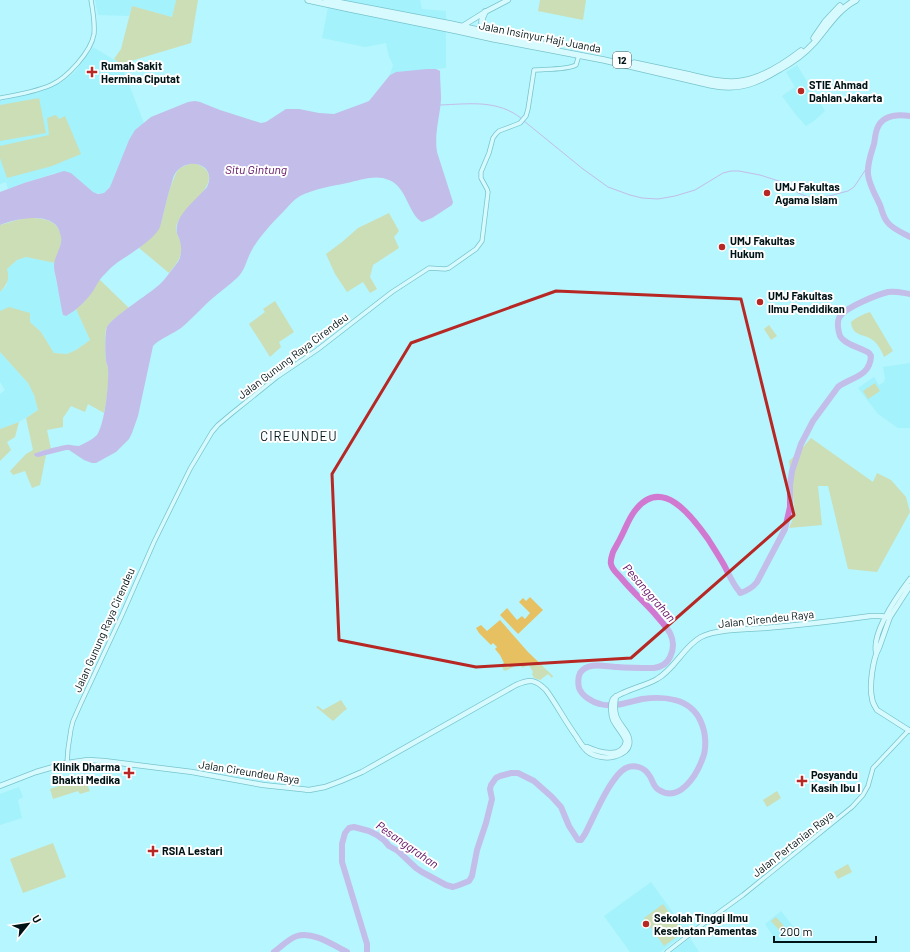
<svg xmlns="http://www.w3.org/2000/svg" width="910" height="952" font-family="Barlow,sans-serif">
<rect width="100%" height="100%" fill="#b6f5fe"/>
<path fill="#8dedfb" d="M95 0H176L172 17 132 6 129 16 98 15Z
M320 0H420L422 9 446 11V68L396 72 390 75 393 65 389 57 386 43 365 47 322 38 328 7Z
M93 47 121 64 144 123 129 140 110 187 104 193H96L93 192 71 173H55L24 183 8 189 6 182 0 184V101L43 91 62 82 75 72Z
M797 65 825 111 814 121 806 126 796 115 782 96 795 87 786 72Z
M26 257 55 263 54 270 63 315 65 316 68 315 76 309 90 340 76 350 67 354 54 353 41 332 30 322 0 326V292L7 285V269L17 260Z
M0 352 28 383 34 395 38 410 19 422 0 429V394L5 390 0 382Z
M910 363V428H898L878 414 858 388 874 377 879 385 884 382 885 378 883 367Z
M19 787 23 797 18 800 22 818 0 825V794Z
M651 882 687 932 660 952H630L604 916Z
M781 911 796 930 788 937 785 936 777 942 765 924Z
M690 938 699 952H672Z"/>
<path fill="#e7c061" d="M176 0H198L191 43 121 64 114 59 121 49 132 6 172 17Z
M540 0H586L583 20 538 11Z
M39 98 46 133 0 141V105Z
M56 115 59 119 65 116 81 154 52 166 7 178 0 158V146L49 135 47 118Z
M191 163C197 163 203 166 207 171 218 189 179 208 176 228 176 232 178 236 180 240 184 255 178 262 169 273L139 248 154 235 158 230 161 223 169 191 176 173 180 168Z
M389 213 399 231 394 237 399 248 373 265 370 277 377 289 370 293 363 282 347 292 335 274 326 254 342 242 358 228Z
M24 218C38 218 54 217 60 232 61 235 62 238 61 241 61 248 57 256 55 263L26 257 17 260 7 269C10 279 7 285 0 292V225Z
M99 279 129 308C122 314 110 320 106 329 105 333 105 355 106 360 106 363 108 366 108 369 109 384 107 399 104 413L88 404 85 412 71 406 63 418V427L47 430 51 449 40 451 42 456 46 455 40 485 32 488 25 471 13 475 10 471 26 454 33 450 26 418 38 410 34 395 28 383 0 352V311L9 307 30 313V322L41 332 54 353 67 354 76 350 90 340 76 309 84 302 93 290Z
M275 301 294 332 279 342 281 347 270 357 249 324 265 312 263 309Z
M870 312 893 351 884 357C882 352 879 346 875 342 867 333 852 338 851 322 857 317 863 314 870 312Z
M769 325 777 336 771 340 764 329Z
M875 383 880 391 868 399 863 391Z
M19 422 15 437 7 442 11 450 0 461V429Z
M811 438 873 482 877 473 891 480 906 497 910 512 877 572 848 569 828 486H818L822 525 789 528 795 514 789 461 798 453Z
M530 597 543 610 518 634 500 615 507 608 517 620 522 616 525 619 530 613 519 602 523 598 526 601Z
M500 620 528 652 553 676 552 678 548 674 540 680 534 678 532 674 533 672 529 665 522 668 520 664 505 671V670L504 671 501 665 504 663 500 655 495 649 497 647 493 643 491 645 479 633 476 628 481 625 487 631Z
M341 700 347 709 344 711 333 721 316 707 318 706 323 710Z
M84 777 90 791 80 794 78 791 53 799 50 789Z
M777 791 781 798 767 807 763 800Z
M53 843 66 877 23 893 10 859Z
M848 864 852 872 838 879 834 872Z
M663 904 683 932 664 946 644 918Z
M776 917 784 926 779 930 771 921Z"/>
<path fill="#d178d1" d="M427 69H436L440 71C440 81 441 90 441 99 440 117 434 134 437 152L453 202 452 205 432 218 422 222C408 214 407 187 389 180 376 174 360 180 347 183 332 186 314 189 300 196 293 200 288 207 282 213 272 223 261 235 253 248 247 257 246 269 238 277 231 284 222 290 214 297 203 306 193 318 181 328 173 334 163 337 155 344L153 346 138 416 132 433 129 439 116 452 96 463H92L84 460 69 450H66L38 457 35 456 34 454C40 451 59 446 66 445 70 444 74 446 79 446 85 443 92 440 97 435 105 423 109 384 108 369 108 366 106 363 106 360 105 354 105 332 107 327 111 318 149 294 159 285L164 280 178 262C182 255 182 246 179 238 177 234 176 230 177 226 180 211 197 199 207 187 217 166 191 156 177 171 174 174 173 178 172 182 168 193 166 204 163 215 162 219 161 225 159 229 152 241 130 254 118 262 114 265 109 269 105 274 99 279 97 285 93 291 86 301 77 310 66 316L63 315 62 311C60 300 58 289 56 278 55 274 54 270 54 266 54 258 60 250 61 242 62 238 60 234 59 230 51 211 15 219 0 225V192L24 183 64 171 71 173 93 192 98 194 104 193 110 187 129 140 135 130 151 117 188 102 195 101 200 102 220 110 261 123 266 122 286 109H299L319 113 334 114 364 103 369 101 390 75 396 72Z"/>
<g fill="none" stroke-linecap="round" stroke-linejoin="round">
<path stroke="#d178d1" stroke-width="1" d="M440 105C469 104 498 99 522 119
M524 121 583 169 608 187 630 195 642 198 658 199 675 196 695 190 723 173 731 171H739L760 175 788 184 798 193 811 198 829 196 848 191 854 187 868 166"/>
<path stroke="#d178d1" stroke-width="6" d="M910 116C896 114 882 115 877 129 875 134 875 140 874 144 871 154 867 164 868 174 869 185 876 196 880 205 883 213 883 218 889 224 895 230 903 233 910 237
M274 952C281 947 288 939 297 936 313 931 333 945 347 952
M367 952V944L342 862V844L345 833 349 828 354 827 369 831 377 835 384 840 389 846 398 851 416 868 422 872 446 885 453 887 459 885 469 881 472 876 477 850 486 823 492 799 490 789 491 785 496 778 500 776 511 773H518L534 781 552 797 561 807 569 826 578 840H581L585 834C593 819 611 775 626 768 634 764 644 767 649 775 653 780 653 787 659 790 679 803 696 776 702 760 707 749 706 733 701 722 691 698 664 696 642 699 628 702 613 708 600 704 592 702 582 696 579 688 578 683 578 677 580 673 588 661 606 667 617 667 629 668 642 668 654 668 661 667 667 664 670 657 674 649 674 641 670 633 666 626 660 620 655 614 644 602 632 591 622 579 618 574 612 570 611 564 610 560 612 556 613 552 615 548 618 543 620 539 625 530 628 520 634 512 661 475 691 515 708 539 713 547 719 556 724 565 729 574 732 583 739 591L740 593C747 591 753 587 757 582L785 529 790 507V485L792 471 801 444 813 421 838 387C851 377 870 377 871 356L869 353C861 348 844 344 840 336 838 331 837 322 839 318 843 308 879 294 888 292 896 291 903 293 910 294"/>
<defs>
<path id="minor" d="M0 98C17 95 35 92 51 85 67 78 91 52 94 34 95 23 93 11 91 0
M67 763 68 749 71 729 73 721 81 703 122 615 154 542 190 469 212 432 218 425 231 414 277 377 317 350 392 292 429 268 445 269 449 268 476 249 482 241 488 192 487 189 481 178V172L489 153 493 138 496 134 499 131 520 123 526 116 528 109 534 70C546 69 567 70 576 65L579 55
M667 952 707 921 743 895 852 807 863 795 868 786 873 768 909 730"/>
<path id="major" d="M461 27 485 12 508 0
M910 586 890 617 879 648C873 658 869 686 872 698 872 703 875 706 877 710L910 731
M876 652C872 631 898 595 910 579
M584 747H587C598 752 623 760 626 741 623 733 617 728 613 720 611 715 610 704 613 699 619 692 648 685 657 679 675 669 683 647 701 637 716 629 747 629 765 628 800 625 835 621 871 616H879L890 617
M0 786 36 772 67 763 88 760 104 761 192 772 263 785 301 789 309 790 325 787 341 781 362 772 516 685C530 679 535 679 546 690 557 705 565 721 576 736 579 741 583 747 587 751 594 757 608 759 616 756 622 754 628 751 629 745 632 733 618 725 616 715 614 709 615 702 616 696"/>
<path id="highway" d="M308 0 350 9 458 31 494 39 604 60 711 85C739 91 757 83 780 69 793 62 804 54 814 43 827 28 838 9 856 0
M326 0 451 24 555 47
M485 12C481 20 480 25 487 32
M814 38 825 22 840 6
M634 63C652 67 671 71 690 75 706 79 725 84 742 81 763 78 784 64 801 51"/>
</defs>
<use href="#minor" stroke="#2d8894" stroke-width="5"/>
<use href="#major" stroke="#2d8894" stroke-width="6"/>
<use href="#highway" stroke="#2d8894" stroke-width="7"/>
<use href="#minor" stroke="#fff" stroke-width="3.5"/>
<use href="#major" stroke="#fff" stroke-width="4.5"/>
<use href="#highway" stroke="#fff" stroke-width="5.5"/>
</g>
<path d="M0 0H910V952H0ZM556 291 741 299 794 515 631 658 476 667 339 640 332 474 411 343Z" fill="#b6f5fe" fill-opacity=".55" fill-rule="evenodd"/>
<path fill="none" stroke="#b72724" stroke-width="3" stroke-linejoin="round" d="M556 291 741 299 794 515 631 658 476 667 339 640 332 474 411 343Z"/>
<g fill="#b72724" stroke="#fff" stroke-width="1.5">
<path d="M90 66h4v4h4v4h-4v4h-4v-4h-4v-4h4z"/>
<circle cx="801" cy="91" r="4"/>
<circle cx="767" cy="193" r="4"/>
<circle cx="722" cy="247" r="4"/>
<circle cx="760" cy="302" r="4"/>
<path d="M127 767h4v4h4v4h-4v4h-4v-4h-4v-4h4z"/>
<path d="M800 775h4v4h4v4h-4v4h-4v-4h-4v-4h4z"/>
<path d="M151 845h4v4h4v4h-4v4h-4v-4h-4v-4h4z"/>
<circle cx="646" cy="924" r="4"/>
</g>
<g text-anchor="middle" stroke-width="4" stroke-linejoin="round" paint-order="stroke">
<rect fill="#fff" stroke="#4c5a5c" stroke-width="1" x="613" y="52" width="18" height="16" rx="3"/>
<g font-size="10" font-weight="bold" fill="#001316">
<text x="622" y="64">12</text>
</g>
<g font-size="11" fill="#001316" stroke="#fff">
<text transform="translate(540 37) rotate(11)" y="4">Jalan Insinyur Haji Juanda</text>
<text transform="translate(293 356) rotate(-37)" y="4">Jalan Gunung Raya Cirendeu</text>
<text transform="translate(766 619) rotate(-6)" y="4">Jalan Cirendeu Raya</text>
<text transform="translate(104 630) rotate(-66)" y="4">Jalan Gunung Raya Cirendeu</text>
<text transform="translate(249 772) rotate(9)" y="4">Jalan Cireundeu Raya</text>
<text transform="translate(793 844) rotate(-38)" y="4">Jalan Pertanian Raya</text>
</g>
<g font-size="11" font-weight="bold" fill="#001316" stroke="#fff" text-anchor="start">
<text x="101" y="70">Rumah Sakit<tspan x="101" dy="13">Hermina Ciputat</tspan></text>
<text x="809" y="89">STIE Ahmad<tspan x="809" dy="13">Dahlan Jakarta</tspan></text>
<text x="775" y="191">UMJ Fakultas<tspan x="775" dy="13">Agama Islam</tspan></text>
<text x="730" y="245">UMJ Fakultas<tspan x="730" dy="13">Hukum</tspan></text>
<text x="768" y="300">UMJ Fakultas<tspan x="768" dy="13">Ilmu Pendidikan</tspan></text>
<text x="120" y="771" text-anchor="end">Klinik Dharma<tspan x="120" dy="13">Bhakti Medika</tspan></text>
<text x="811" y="779">Posyandu<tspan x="811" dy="13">Kasih Ibu I</tspan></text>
<text x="162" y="855">RSIA Lestari</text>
<text x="654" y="922">Sekolah Tinggi Ilmu<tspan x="654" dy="13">Kesehatan Pamentas</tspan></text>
</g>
<g font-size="12" font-style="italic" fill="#5d085f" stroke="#fff">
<text x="256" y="174">Situ Gintung</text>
<text transform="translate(649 593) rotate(49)" y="4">Pesanggrahan</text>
<text transform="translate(407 845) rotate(35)" y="4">Pesanggrahan</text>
</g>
<g font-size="13" letter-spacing="1" fill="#001316" stroke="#fff">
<text x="299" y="441">CIREUNDEU</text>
</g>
</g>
<g transform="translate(28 924) rotate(60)" stroke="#ffffff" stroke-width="3" paint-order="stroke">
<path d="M0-3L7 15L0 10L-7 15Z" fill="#001316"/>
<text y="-6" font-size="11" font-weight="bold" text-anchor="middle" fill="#001316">U</text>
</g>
<path d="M774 936v6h102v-6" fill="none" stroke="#001316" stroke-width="2"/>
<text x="780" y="936" font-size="12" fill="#001316" stroke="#ffffff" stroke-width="3" paint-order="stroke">200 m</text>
</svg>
